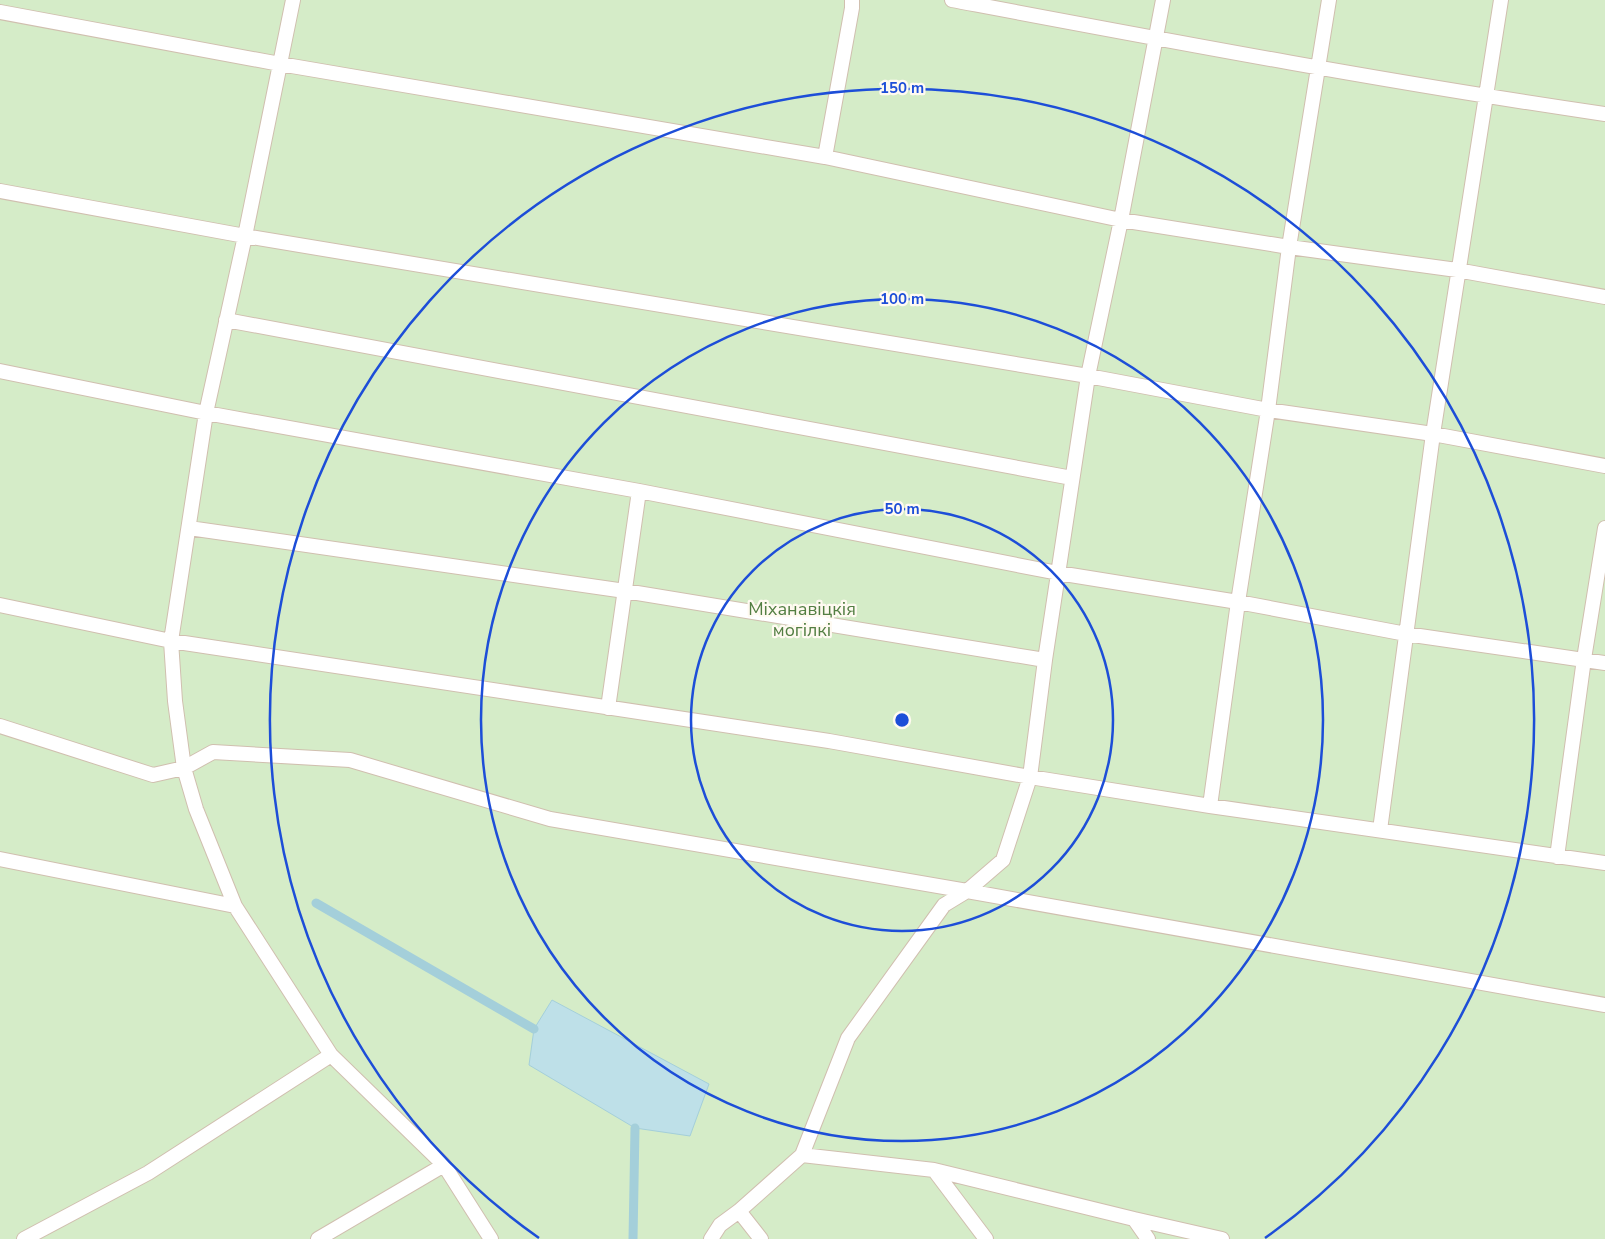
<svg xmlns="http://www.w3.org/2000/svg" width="1605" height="1239" font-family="'Nunito Sans',sans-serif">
<rect width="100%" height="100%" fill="#fdf6ea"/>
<path fill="#d5ecc8" d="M0 0H1605V1239H0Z"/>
<path fill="#bee0e8" stroke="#a4cfda" d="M552 1000 709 1084 690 1136 635 1128 529 1065 534 1029Z"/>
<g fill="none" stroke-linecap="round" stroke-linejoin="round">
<path stroke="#a4cfda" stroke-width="9" d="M316 903 534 1029
M633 1239 635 1128"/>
<defs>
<path id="service" d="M293 0 245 236 206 413 171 641 175 701 184 768 213 752 350 760 550 819 967 891 1605 1005
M952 0C1170 41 1386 82 1605 114
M0 12 280 64 825 157 1121 220 1289 247 1457 270 1605 297
M825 157 852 8V0
M0 191 245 236 1088 376 1268 410 1433 434 1605 466
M226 320 1072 478
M0 371 206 413 639 491 1058 573 1238 602 1406 634 1605 663
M189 528 625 591 1045 660
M0 605 171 641 829 741 1030 777 1210 806 1605 863
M608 708 639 491
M0 726 153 775 184 768 196 809 235 906 0 859
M1210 806 1238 602 1268 410 1289 247 1329 0
M1380 830 1433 434 1501 0
M1557 857 1584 659 1605 528
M235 906 331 1055 444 1165 491 1239
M802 1155 848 1038 944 905 967 891 1003 860 1030 777 1045 660 1088 376 1121 220 1163 0
M934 1170 986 1239
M739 1211 761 1239
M1134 1219 1222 1239
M24 1239 148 1173 331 1055
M318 1239 444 1165
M711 1239 720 1225 739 1211 802 1155 934 1170 1134 1219 1148 1239"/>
</defs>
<use href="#service" stroke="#d0bfaf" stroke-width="16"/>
<use href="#service" stroke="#fff" stroke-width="14"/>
</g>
<g fill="none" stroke="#1d4ed8" stroke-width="2.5">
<circle cx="902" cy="720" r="211"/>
<circle cx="902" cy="720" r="421"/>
<path d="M539 1238A632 632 0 1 1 1265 1238"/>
</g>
<g text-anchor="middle" stroke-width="4.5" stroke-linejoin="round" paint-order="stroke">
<g font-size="18" fill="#537f43" stroke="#fffaf1">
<text x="802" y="615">Міханавіцкія<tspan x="802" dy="21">могілкі</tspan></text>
</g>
</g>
<circle cx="902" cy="720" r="8" fill="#1d4ed8" stroke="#fffaf1" stroke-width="2.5"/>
<g font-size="15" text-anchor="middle" font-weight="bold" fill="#1d4ed8" stroke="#fffaf1" stroke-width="4.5" stroke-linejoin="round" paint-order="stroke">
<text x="902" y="93">150 m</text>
<text x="902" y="304">100 m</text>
<text x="902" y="514">50 m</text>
</g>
</svg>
